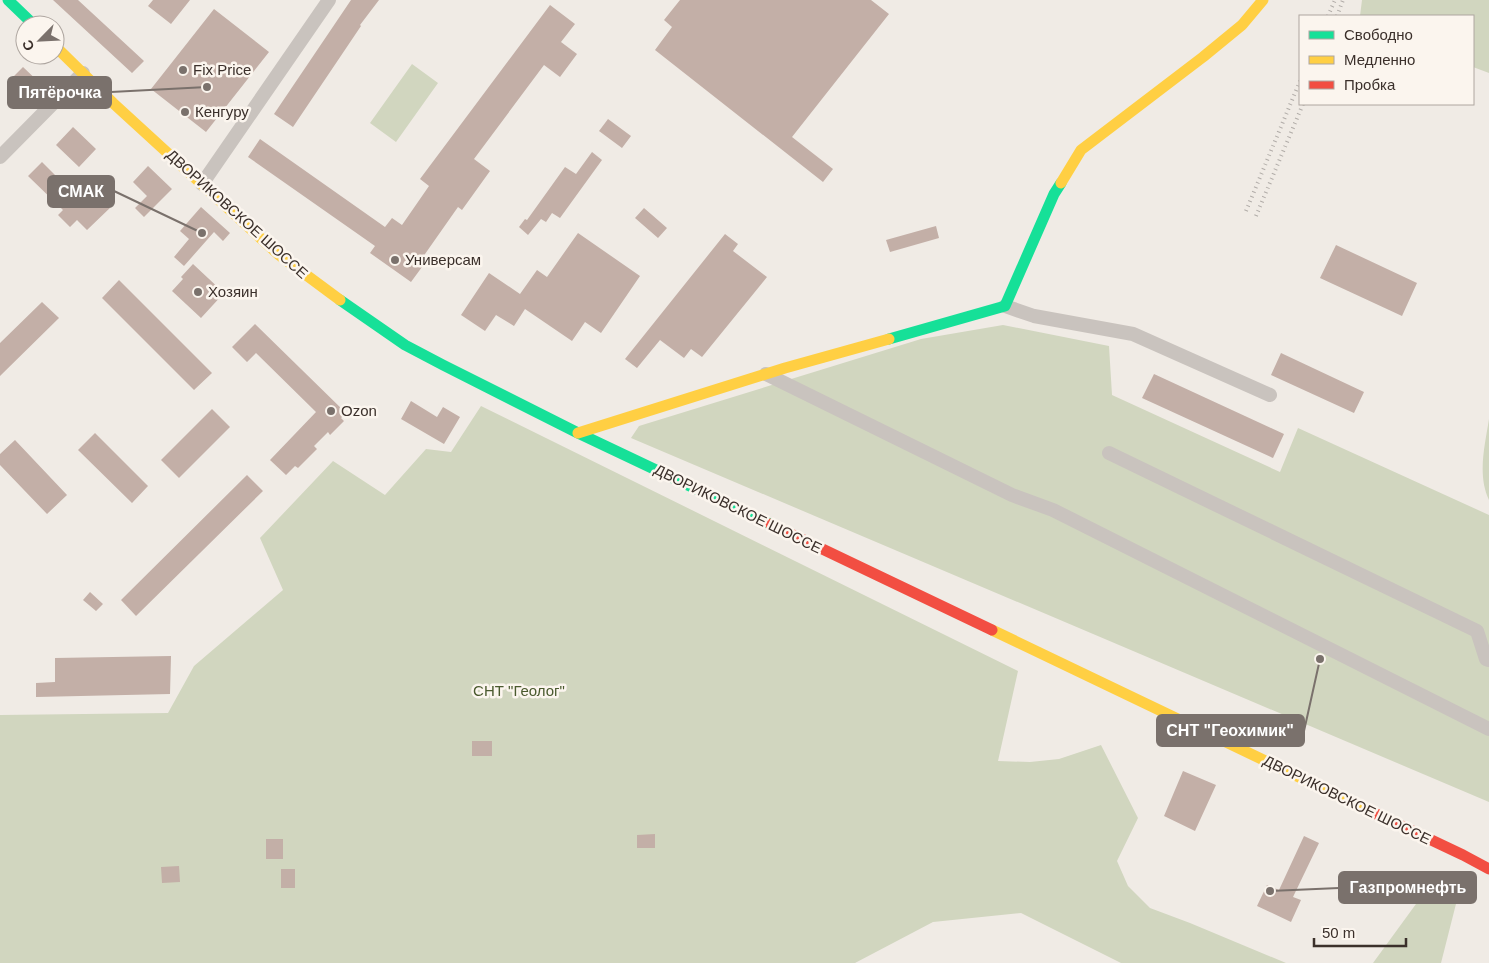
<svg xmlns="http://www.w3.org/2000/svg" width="1489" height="963" font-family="Helvetica,sans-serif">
<rect width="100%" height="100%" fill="#f0ebe5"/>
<path fill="#d1d6bf" d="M1362 0H1489V73L1473 67V16H1360Z
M412 64 438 83 396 142 370 123Z
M1003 325 1109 346 1112 395 1280 472 1298 428 1489 515V802L631 438 639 426 921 339Z
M481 406 1018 671 998 761 1030 762 1059 759 1101 745 1138 818 1117 861 1128 886 1150 908 1190 923 1286 963H1121L1021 913 933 922 855 963H0V715L168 713 194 666 283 590 260 538 333 461 385 495 426 449 451 452Z
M1489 419V500C1477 475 1485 445 1489 419Z
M1432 882 1458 896 1441 963H1373Z"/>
<path fill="#c3afa7" d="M53 0H78L144 61 132 73Z
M153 0H190L171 24 148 6Z
M351 0H379L360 25 361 26 293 127 274 114Z
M680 0H871L889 14 792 137 833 169 823 182 655 50 672 27 664 20Z
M550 5 575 24 561 42 577 54 560 77 544 65 474 159 490 171 462 210 458 207 425 254 422 267 411 282 370 253 375 246 248 157 260 139 385 227 392 218 402 225 429 186 420 179Z
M214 9 269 52 206 132 151 89Z
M23 67 43 86 31 99 26 95 21 100 14 93 18 88 10 80Z
M608 119 631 136 622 148 599 131Z
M73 127 96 149 79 167 56 145Z
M592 152 602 160 560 218 552 213 546 222 541 219 528 235 519 227 525 219 527 220 565 167 576 174Z
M42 162 64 184 62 186 80 204 95 189 112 206 87 230 77 220 70 227 58 215 63 210 28 176Z
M148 166 172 189 144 217 135 208 147 196 133 182Z
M201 207 230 233 223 241 214 232 184 266 174 257 189 239 180 231Z
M644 208 667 228 658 238 635 218Z
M936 226 939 238 890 252 886 240Z
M578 233 640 276 601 333 585 322 572 341 525 309 514 326 496 315 485 331 461 315 489 273 520 294 537 270 547 277Z
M725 234 738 244 733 251 767 277 702 357 691 349 684 358 660 340 637 368 625 359Z
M1336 245 1417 283 1402 316 1320 278Z
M193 264 224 293 201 318 172 291 183 279 181 277Z
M119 280 212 373 194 390 102 298Z
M42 302 59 318 0 376V343Z
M255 324 346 413 341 418 344 421 330 435 328 432 314 446 317 449 298 468 295 466 286 475 270 460 316 412 256 353 247 362 232 347Z
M1281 353 1364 392 1354 413 1271 375Z
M1154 374 1284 434 1273 458 1142 398Z
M411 401 437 417 443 407 460 417 444 444 401 419Z
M212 409 230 427 179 478 161 460Z
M95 433 148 486 132 503 78 450Z
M15 440 67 495 47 514 0 465V454Z
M247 475 263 491 136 616 121 600Z
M90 592 103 604 96 611 83 600Z
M171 656 170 694 36 697V683L55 682V658Z
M472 741H492V756H472Z
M1183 771 1216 785 1195 831 1164 816Z
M655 834V848H637V835Z
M1304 836 1319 843 1293 897 1301 900 1291 922 1257 906 1267 885 1279 890Z
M266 839H283V859H266Z
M179 866 180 882 162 883 161 867Z
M281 869H295V888H281Z"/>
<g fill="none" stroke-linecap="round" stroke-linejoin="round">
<path stroke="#c9c3be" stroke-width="14" d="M0 157 83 73
M202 184 329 0
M1005 306 1034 316 1133 334 1270 395
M766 374 1012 495 1053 510 1489 729
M1109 453 1477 631 1486 659 1489 660"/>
<path stroke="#16e098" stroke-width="11" d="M8 0 34 25
M340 300 405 345 443 365 578 433 770 524
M889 339 1005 306 1054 194 1061 183"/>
<path stroke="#ffcf43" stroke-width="11" d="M55 46 113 103 278 254 340 300
M1061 183 1081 150 1203 57 1242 25 1263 0
M578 433 785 368 889 339
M992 630 1368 810"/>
<path stroke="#f24e42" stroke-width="11" d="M770 524 992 630
M1368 810 1463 855 1489 869"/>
<path stroke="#b1aca8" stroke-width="4" stroke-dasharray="1 4" stroke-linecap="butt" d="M1328 16 1335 0
M1337 16 1343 0
M1246 211 1300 81
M1256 216 1303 104"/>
</g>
<g fill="#7a716c" stroke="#fbf5ee" stroke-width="2">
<circle cx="183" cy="70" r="5"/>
<circle cx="185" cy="112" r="5"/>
<circle cx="395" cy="260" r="5"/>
<circle cx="198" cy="292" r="5"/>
<circle cx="331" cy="411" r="5"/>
</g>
<g text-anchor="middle" stroke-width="5" stroke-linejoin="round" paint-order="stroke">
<g font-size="15" fill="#3b302b" stroke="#fbf5ee" text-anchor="start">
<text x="193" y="75">Fix Price</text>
<text x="195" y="117">Кенгуру</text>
<text x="405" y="265">Универсам</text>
<text x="208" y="297">Хозяин</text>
<text x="341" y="416">Ozon</text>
</g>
<g font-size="15" fill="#3b302b" stroke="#fbf5ee">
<text transform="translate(237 214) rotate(42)" y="5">ДВОРИКОВСКОЕ ШОССЕ</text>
<text transform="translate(738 509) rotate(26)" y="5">ДВОРИКОВСКОЕ ШОССЕ</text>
<text transform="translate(1347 800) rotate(26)" y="5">ДВОРИКОВСКОЕ ШОССЕ</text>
</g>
<g font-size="15" fill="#4a5a2e" stroke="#fbf5ee">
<text x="519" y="696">СНТ "Геолог"</text>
</g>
</g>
<path fill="none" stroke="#7a716c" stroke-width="2" d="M207 87L111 92M202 233L114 191M1320 659L1304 731M1270 891L1339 888"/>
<g fill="#7a716c" stroke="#fbf5ee" stroke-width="2">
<circle cx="207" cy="87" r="5"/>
<circle cx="202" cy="233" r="5"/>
<circle cx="1320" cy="659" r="5"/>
<circle cx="1270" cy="891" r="5"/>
</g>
<g fill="#7a716c" stroke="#7a716c" stroke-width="2">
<rect x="8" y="77" width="103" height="31" rx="5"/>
<rect x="48" y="176" width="66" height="31" rx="5"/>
<rect x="1157" y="715" width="147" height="31" rx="5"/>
<rect x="1339" y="872" width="137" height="31" rx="5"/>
</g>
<g font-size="16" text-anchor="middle" font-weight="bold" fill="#fff">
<text x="60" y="98">Пятёрочка</text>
<text x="81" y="197">СМАК</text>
<text x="1230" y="736">СНТ "Геохимик"</text>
<text x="1408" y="893">Газпромнефть</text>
</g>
<rect x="1299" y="15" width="175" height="90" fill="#fbf5ee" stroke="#aea6a0"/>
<rect x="1309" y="31" width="25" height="8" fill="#16e098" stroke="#aea6a0"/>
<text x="1344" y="40" font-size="15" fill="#3b302b">Свободно</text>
<rect x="1309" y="56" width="25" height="8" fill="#ffcf43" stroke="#aea6a0"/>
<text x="1344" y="65" font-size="15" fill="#3b302b">Медленно</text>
<rect x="1309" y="81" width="25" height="8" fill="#f24e42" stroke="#aea6a0"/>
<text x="1344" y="90" font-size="15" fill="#3b302b">Пробка</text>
<g transform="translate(40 40) rotate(246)"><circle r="24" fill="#fbf5ee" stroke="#aea6a0"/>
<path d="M0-4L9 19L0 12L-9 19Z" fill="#7a716c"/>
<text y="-8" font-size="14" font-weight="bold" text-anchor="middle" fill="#3b302b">С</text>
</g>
<path d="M1314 938v8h92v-8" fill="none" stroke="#3b302b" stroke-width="2.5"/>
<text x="1322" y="938" font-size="15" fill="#3b302b" stroke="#fbf5ee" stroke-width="4" paint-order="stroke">50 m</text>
</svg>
